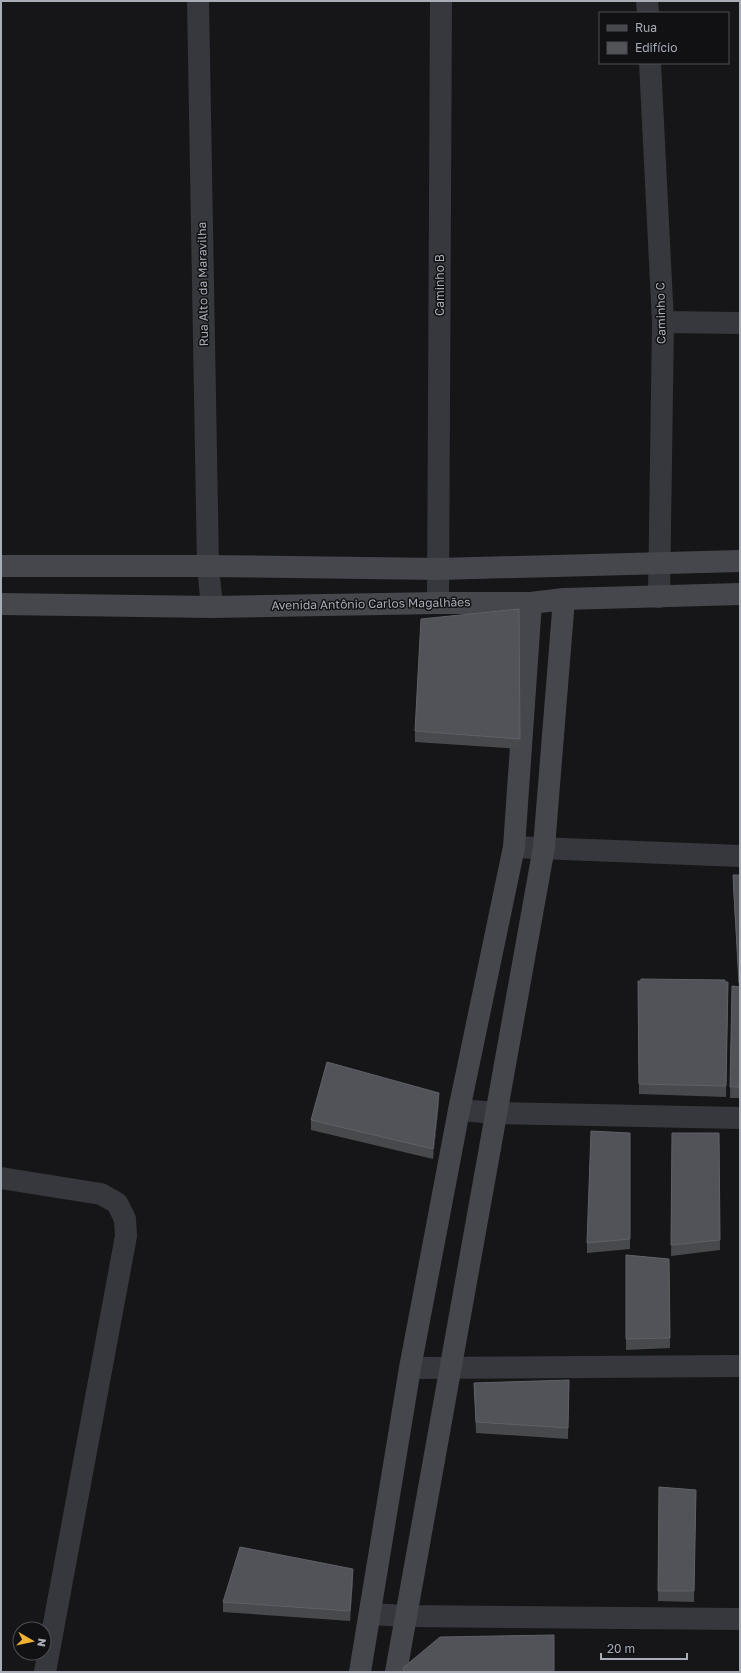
<svg xmlns="http://www.w3.org/2000/svg" width="741" height="1673" font-family="'Golos Text',sans-serif">
<rect width="100%" height="100%" fill="#161618"/>
<g fill="none" stroke-linecap="round" stroke-linejoin="round">
<path stroke="#37383d" stroke-width="22" d="M198 1 208 566 212 607
M647 1 648 13
M650 63 663 322 659 597
M663 322 740 323
M438 603 441 1
M514 847 740 856
M459 1110 497 1113 740 1118
M1 1178 101 1194 117 1203 125 1219 126 1236 45 1672
M410 1368 740 1366
M370 1614 406 1616 740 1619"/>
<path stroke="#45474d" stroke-width="22" d="M1 566H208L439 569 740 561
M1 604 212 607 438 603H531L564 599 740 594
M360 1672 410 1368 459 1110 514 847 531 603
M396 1672 544 847 564 599"/>
</g>
<path fill="#47494d" d="M519 609 520 749 415 742V731Z
M733 875H740V1098H730L732 986 739 987 733 885Z
M638 981 728 982 726 1097 639 1094Z
M439 1103 433 1159 311 1130V1120Z
M630 1133V1249L587 1253V1243Z
M672 1133H719L720 1250 671 1256Z
M626 1255 669 1259 670 1348 626 1350Z
M569 1380 568 1439 476 1433 474 1383Z
M659 1487 696 1490 694 1602 658 1601Z
M353 1580 350 1621 223 1612V1602Z"/>
<path fill="#2f3033" d="M439 1093V1103L433 1159V1149Z
M353 1569V1580L350 1621V1611Z"/>
<path fill="#525359" stroke="#5f6168" d="M519 609 520 739 415 731 421 619Z
M733 875H740V983H739Z
M641 979 725 980V982H728L726 1086 639 1084 638 981H641Z
M732 986 740 987V1087H730Z
M327 1062 439 1093 433 1149 311 1120Z
M591 1131 630 1133V1239L587 1243Z
M672 1133H719L720 1240 671 1245Z
M626 1255 669 1259 670 1338 626 1339Z
M569 1380 568 1428 476 1422 474 1383Z
M659 1487 696 1490 694 1591H658Z
M240 1547 353 1569 350 1611 223 1602Z
M554 1635V1672H403L404 1667 440 1637Z"/>
<g text-anchor="middle" stroke-width="3" stroke-linejoin="round" paint-order="stroke">
<g font-size="12" fill="#a8adb8" stroke="#111113">
<text transform="translate(203 284) rotate(-91)" y="4">Rua Alto da Maravilha</text>
<text transform="translate(440 285) rotate(-90)" y="4">Caminho B</text>
<text transform="translate(661 313) rotate(-91)" y="4">Caminho C</text>
<text transform="translate(371 604) rotate(-1)" y="4">Avenida Antônio Carlos Magalhães</text>
</g>
</g>
<rect width="741" height="1673" fill="none" stroke="#a8adb8" stroke-width="4"/>
<rect x="599" y="12" width="130" height="52" fill="#111113" stroke="#4d4f55"/>
<rect x="607" y="25" width="20" height="6" fill="#45474d" stroke="#4d4f55"/>
<text x="635" y="32" font-size="12" fill="#a8adb8">Rua</text>
<rect x="607" y="42" width="20" height="12" fill="#525359" stroke="#4d4f55"/>
<text x="635" y="52" font-size="12" fill="#a8adb8">Edifício</text>
<g transform="translate(32 1641) rotate(99)"><circle r="19" fill="#111113" stroke="#4d4f55"/>
<path d="M0-3L7 15L0 10L-7 15Z" fill="#f2b134"/>
<text y="-6" font-size="11" font-weight="bold" text-anchor="middle" fill="#a8adb8">N</text>
</g>
<path d="M601 1653v6h86v-6" fill="none" stroke="#a8adb8" stroke-width="2"/>
<text x="607" y="1653" font-size="12" fill="#a8adb8" stroke="#111113" stroke-width="3" paint-order="stroke">20 m</text>
</svg>
